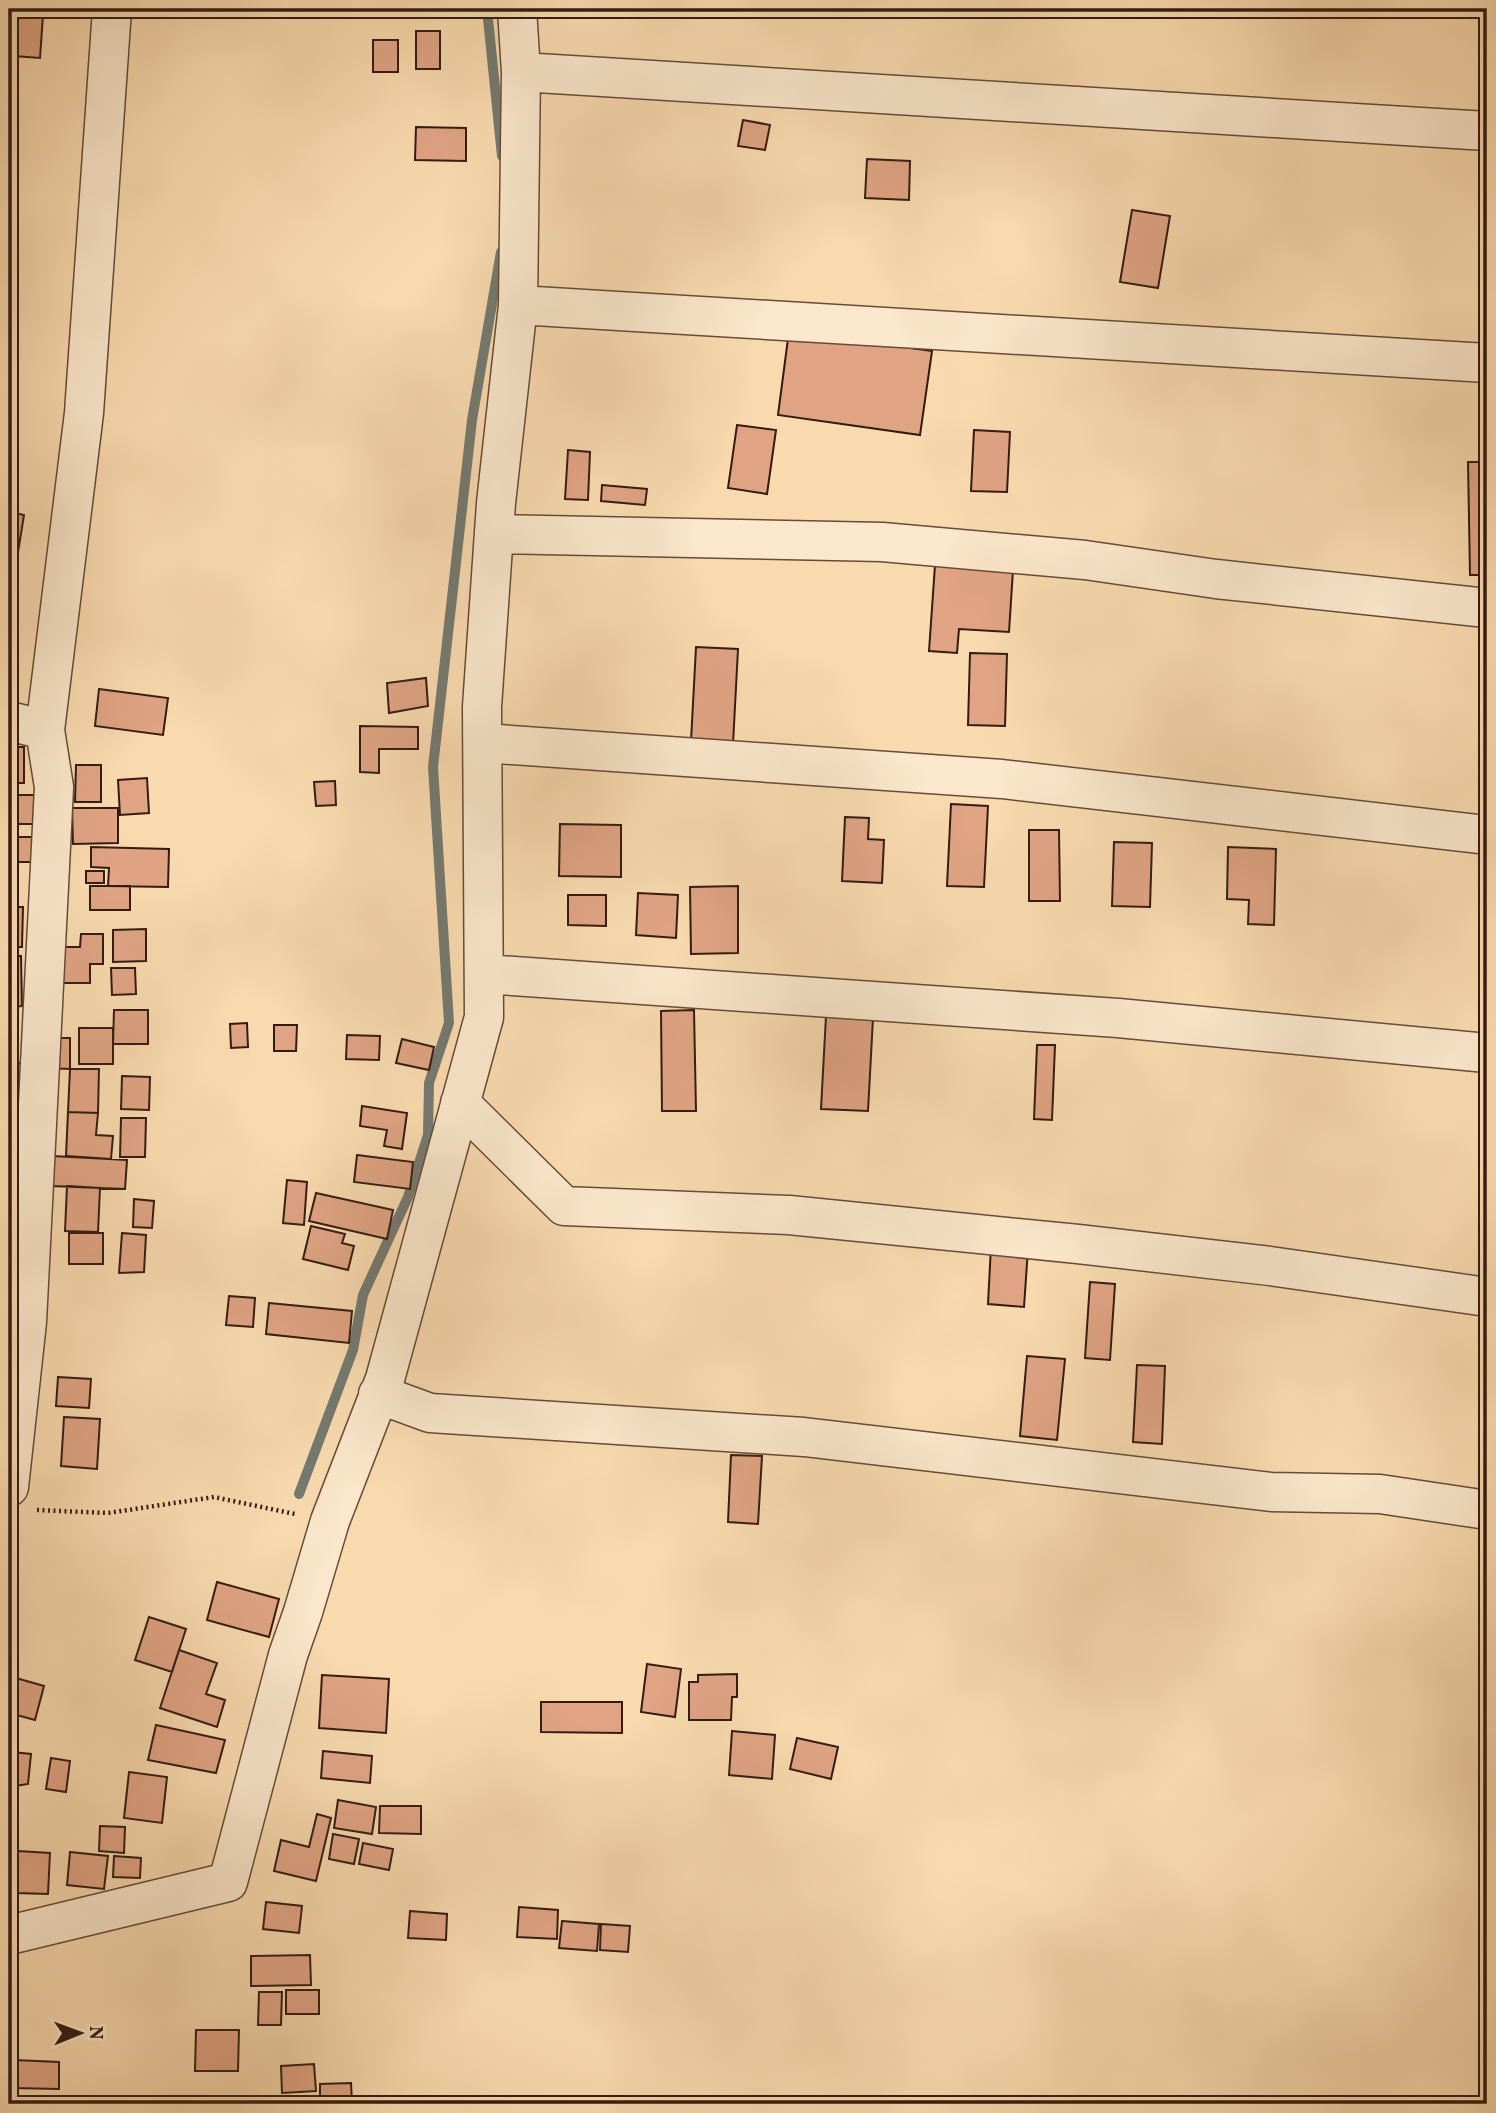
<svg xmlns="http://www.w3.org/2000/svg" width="1496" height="2113" font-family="Vollkorn,serif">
<rect width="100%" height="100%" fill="#f9daaf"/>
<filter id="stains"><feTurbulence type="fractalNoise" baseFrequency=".00286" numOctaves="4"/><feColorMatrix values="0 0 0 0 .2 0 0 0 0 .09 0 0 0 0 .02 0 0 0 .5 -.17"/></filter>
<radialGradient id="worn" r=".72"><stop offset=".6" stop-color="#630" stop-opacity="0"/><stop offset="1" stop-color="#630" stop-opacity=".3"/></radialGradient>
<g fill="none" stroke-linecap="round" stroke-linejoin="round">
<path stroke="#747a71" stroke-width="10" d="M487 9 502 156
M299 1494 353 1350 363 1295 408 1197 428 1135 429 1083 449 1023 433 767 472 420 501 252"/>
</g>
<path fill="#e0a484" stroke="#341b12" stroke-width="2" d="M18 12 43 15 40 58 14 56Z
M416 31H440V69H416Z
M373 40H398V72H373Z
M743 120 770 125 765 150 738 146Z
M416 127 466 128V161L415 160Z
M867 159 910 161 909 200 865 198Z
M1132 210 1170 216 1158 288 1120 282Z
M789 331 932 351 920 435 778 415Z
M737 425 776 430 767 494 728 488Z
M974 430 1010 432 1007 492 971 491Z
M568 450 590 452 588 500 565 499Z
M1468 462H1487V575H1470Z
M602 485 647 489 645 505 601 501Z
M9 512 24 515 15 571 9 570Z
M935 565 1013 570 1009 632 959 629 957 653 929 651Z
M696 647 738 649 733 744 691 741Z
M970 653 1007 654 1005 726 968 725Z
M426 678 428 706 389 713 387 683Z
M99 689 168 698 163 735 95 726Z
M360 726 418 727V749H379V773L360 772Z
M9 747H24V783H9Z
M76 765H101V802H75Z
M147 778 149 813 120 815 118 780Z
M335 781 336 805 316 806 314 782Z
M13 795H38V824H13Z
M951 804 988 806 984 887 947 886Z
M72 808H118V843L73 844Z
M845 817 869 818 868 839 884 840 882 883 842 881Z
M560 824 621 825V877L559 876Z
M1029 830H1059L1060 901H1029Z
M9 837H34V862H9Z
M1114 842 1152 843 1150 907 1112 906Z
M91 847 169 849 168 887 108 886 109 868 91 867Z
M1228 847 1276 849 1274 925 1248 924 1249 900 1227 899Z
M9 862H11L10 907H9Z
M86 871H104V883H86Z
M90 886H130V910H90Z
M738 886V953L691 954 690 887Z
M638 893 678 895 676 938 636 935Z
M568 895H606V926L568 925Z
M9 907H23L22 947H9Z
M146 929V961L113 962V930Z
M81 934H103V964H90V983H63V947H80Z
M9 956H21L22 1006 9 1007Z
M111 968H135L136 994 112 995Z
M114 1010H148V1044H113Z
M694 1010 696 1111H662L661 1011Z
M826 1016 873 1018 868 1111 821 1109Z
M247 1023 248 1047 231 1048 230 1024Z
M274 1025H297L296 1051H274Z
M79 1028H113V1064H79Z
M347 1035 380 1036 379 1060 346 1059Z
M46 1038H70V1069L46 1068Z
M402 1039 434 1047 429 1070 396 1063Z
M1037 1045H1055L1052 1120 1034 1119Z
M21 1063 22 1100H9V1064Z
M70 1069H99L98 1113 68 1112Z
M122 1076 150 1077 149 1110 121 1109Z
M362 1106 407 1113 402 1149 384 1146 387 1130 360 1126Z
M68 1112 98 1113 96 1135 113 1136 111 1159 66 1156Z
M121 1118H146L145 1157H120Z
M357 1155 413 1162 410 1189 354 1182Z
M52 1156 127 1160 125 1189 51 1186Z
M287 1180 307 1182 304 1225 283 1223Z
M67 1186 100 1188 98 1232 65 1231Z
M316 1193 393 1210 387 1239 309 1221Z
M134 1199 154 1201 152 1228 133 1227Z
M311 1226 345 1234 342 1243 354 1246 348 1270 303 1259Z
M69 1233H103V1264H69Z
M122 1233 146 1235 144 1272 119 1273Z
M991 1246 1028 1249 1024 1307 988 1304Z
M1090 1282 1115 1284 1110 1360 1085 1358Z
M229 1296 255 1298 253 1327 226 1325Z
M269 1303 352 1311 349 1343 266 1334Z
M1027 1356 1065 1359 1057 1440 1020 1436Z
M1137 1365 1165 1366 1162 1444 1133 1442Z
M58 1377 91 1379 89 1408 56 1406Z
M64 1417 100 1419 97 1469 61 1466Z
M731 1455 762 1456 758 1524 728 1522Z
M217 1582 279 1599 269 1637 207 1620Z
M149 1617 186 1629 172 1672 135 1660Z
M179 1650 217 1663 206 1694 225 1700 217 1727 160 1708Z
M647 1664 681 1669 675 1717 641 1712Z
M737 1674V1697H732L731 1720H689V1682H698V1675Z
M322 1675 389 1679 386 1733 319 1728Z
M9 1676 44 1686 35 1720 9 1713Z
M541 1702H622V1733L541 1732Z
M156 1725 225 1740 216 1773 148 1760Z
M732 1731 775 1735 772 1779 729 1775Z
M797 1738 838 1747 831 1779 790 1769Z
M323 1751 372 1756 370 1783 321 1778Z
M12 1752 31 1754 28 1784 9 1787Z
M51 1758 70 1761 66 1792 46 1789Z
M129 1772 167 1777 162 1823 124 1818Z
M338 1800 376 1807 372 1834 334 1828Z
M380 1806H421V1834L379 1833Z
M317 1814 331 1818 316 1881 274 1871 281 1840 309 1847Z
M100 1826 125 1827 124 1853 99 1851Z
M333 1834 359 1839 354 1864 329 1859Z
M363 1843 393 1849 389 1870 359 1864Z
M18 1851 50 1853 48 1894 17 1893Z
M70 1852 108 1856 104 1889 67 1885Z
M114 1856 141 1858 140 1878 113 1877Z
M266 1902 302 1906 299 1933 263 1929Z
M519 1907 558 1910 557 1939 517 1937Z
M410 1911 447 1914 446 1940 408 1938Z
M562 1921 599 1924 597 1951 559 1948Z
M601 1924 630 1926 628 1952 600 1950Z
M310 1955 311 1985 251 1986V1956Z
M286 1990H319V2014H286Z
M259 1992H282L281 2025H258Z
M196 2030H239L238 2071H195Z
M14 2060 59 2062V2089L12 2088Z
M314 2064 316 2091 282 2093 281 2066Z
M351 2083 352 2103H320V2084Z
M303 2098V2104H282V2099Z"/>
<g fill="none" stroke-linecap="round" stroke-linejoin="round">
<defs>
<path id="minor" d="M521 72 1487 131
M518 305 1487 363
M494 534 882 542 1085 560 1216 579 1487 608
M9 721 45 730
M483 743 1002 779 1487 835
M484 974 1118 1018 1487 1053
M460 1103 564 1206 789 1215 1078 1244 1270 1266 1487 1297
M378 1394 430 1413 804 1437 1271 1492 1380 1494 1487 1510
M9 1487 27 1322 54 787 45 730 84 413 112 9
M9 1935 228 1882 288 1655 303 1612 330 1521 385 1379 484 1017 482 707 496 503 518 305 521 72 517 9"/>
</defs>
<use href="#minor" stroke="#654b39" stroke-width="41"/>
<path stroke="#341b12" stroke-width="4.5" stroke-dasharray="2 3.5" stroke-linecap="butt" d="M37 1510 108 1513 214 1497 295 1514"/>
<use href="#minor" stroke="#fbe7cb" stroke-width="38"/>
</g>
<rect width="1496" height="2113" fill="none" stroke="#f9daaf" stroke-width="35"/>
<rect x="10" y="10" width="1475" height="2092" fill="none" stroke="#341b12" stroke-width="3.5"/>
<rect x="18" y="18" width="1461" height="2078" fill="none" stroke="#341b12" stroke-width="2"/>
<g transform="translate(80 2033) rotate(89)" stroke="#fbe7cb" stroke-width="5" paint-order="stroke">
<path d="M0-5L12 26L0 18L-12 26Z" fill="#341b12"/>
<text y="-10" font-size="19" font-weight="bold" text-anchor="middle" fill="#341b12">N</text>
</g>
<rect width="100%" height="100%" filter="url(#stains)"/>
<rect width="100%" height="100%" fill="url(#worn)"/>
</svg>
